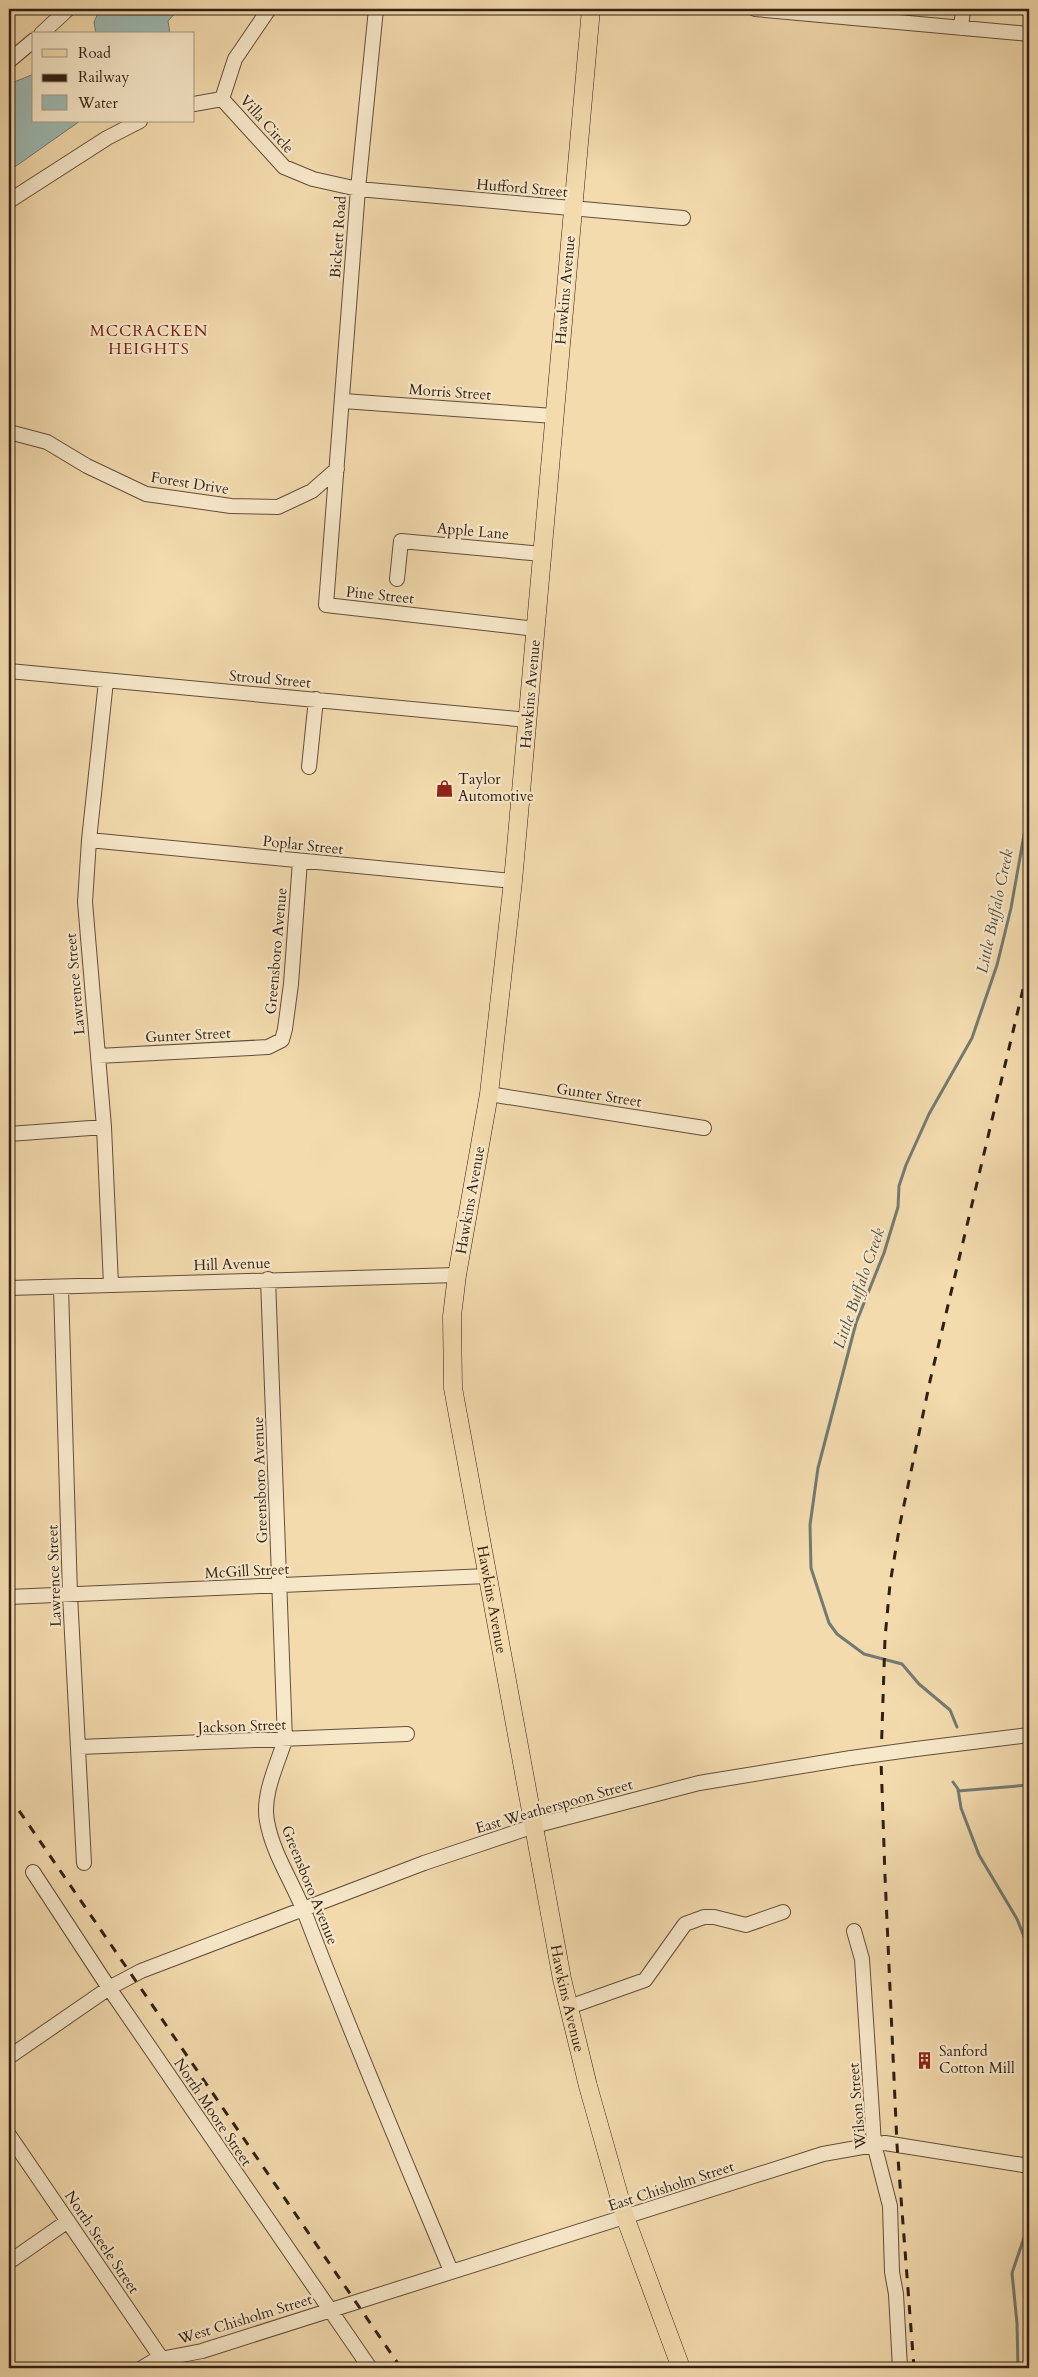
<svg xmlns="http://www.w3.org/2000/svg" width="1038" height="2377" font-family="Cardo,serif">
<rect width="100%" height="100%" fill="#f3dbae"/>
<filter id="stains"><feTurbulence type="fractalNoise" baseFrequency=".004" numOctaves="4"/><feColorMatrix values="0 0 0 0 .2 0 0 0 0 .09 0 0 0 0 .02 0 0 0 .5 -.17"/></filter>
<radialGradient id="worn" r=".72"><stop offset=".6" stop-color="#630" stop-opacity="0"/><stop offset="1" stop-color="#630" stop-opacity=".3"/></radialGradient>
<path fill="#9db9b2" stroke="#727b73" d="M100 9H179L168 21 170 34H96L94 22Z
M34 74V121H80L9 171V84Z"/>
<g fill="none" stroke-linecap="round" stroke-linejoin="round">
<path stroke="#727b73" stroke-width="3" d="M957 1727 950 1710 919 1684 902 1664 864 1654 837 1634 829 1623 811 1568 810 1525 818 1468 856 1323 884 1253 898 1207 899 1186 906 1165 929 1114 972 1038 997 965 1011 908 1029 807
M953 1782 958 1789 961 1808 979 1855 1017 1919 1029 1949
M958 1791 1029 1785
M1018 2368 1017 2323 1012 2273 1029 2223"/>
<defs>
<path id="minor" d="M376 9 358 189 326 605 536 629
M755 9 1029 34
M961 28 963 9
M41 34 68 9
M9 61 34 40
M222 99 284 167 313 179 358 189 683 218
M222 99 235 59 269 9
M194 104 222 99
M9 201 107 138 140 121
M343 401 554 416
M9 432 47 442 87 466 146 494 231 506 278 507 312 491 337 469
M397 579 401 541 542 554
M9 671 528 720
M106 681 89 840 85 902 104 1127 111 1285
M309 767 316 699
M89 840 513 881
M98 1056 268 1047 282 1040 285 1029 291 984 300 861
M489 1094 704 1128
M9 1134 104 1127
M268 1279 285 1740C277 1765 262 1795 267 1821 273 1855 294 1884 306 1916 351 2035 402 2153 451 2271
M61 1287 70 1595 84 1863
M9 1288 457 1275
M9 1597 487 1576
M79 1747 407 1734
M916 1749 1029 1735
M33 1872 109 1988 370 2368
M854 1931 862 1959 874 2144 890 2206 892 2272 896 2294 900 2368
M569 2007 645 1980 685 1924 704 1917H714L746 1925 783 1912
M9 2057 109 1988 141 1971 424 1863 534 1826 699 1783 851 1758
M9 2135 168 2368
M9 2262 68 2221
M142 2368 155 2360 202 2351 823 2154 885 2143 1029 2166"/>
<g id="major">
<path id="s1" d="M591 9 513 881 489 1094 457 1275 452 1316 453 1388 562 1979 588 2086 625 2217 681 2368"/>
</g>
</defs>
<use href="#minor" stroke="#624e3a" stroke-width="16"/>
<use href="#major" stroke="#311f14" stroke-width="19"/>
<use href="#minor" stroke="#f7e8ca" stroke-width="14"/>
<use href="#major" stroke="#f3dbae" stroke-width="18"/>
<path stroke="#311f14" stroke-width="3" stroke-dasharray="9 9" stroke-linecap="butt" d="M9 1796 401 2368
M914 2368 897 2145 885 1876 881 1760 885 1638 890 1584 900 1524 930 1381 1029 964"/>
<defs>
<path id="minor-bridge" d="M851 1758 916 1749"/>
</defs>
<use href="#minor-bridge" stroke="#624e3a" stroke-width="16" stroke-linecap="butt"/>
<use href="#minor-bridge" stroke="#f7e8ca" stroke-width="14"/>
</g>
<defs>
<symbol id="shop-bare" viewBox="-9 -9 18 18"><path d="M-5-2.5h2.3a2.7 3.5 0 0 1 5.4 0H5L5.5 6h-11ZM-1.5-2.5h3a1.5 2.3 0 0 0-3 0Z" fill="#8f2418" stroke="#f7e8ca" stroke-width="2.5" paint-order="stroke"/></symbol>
<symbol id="building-bare" viewBox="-9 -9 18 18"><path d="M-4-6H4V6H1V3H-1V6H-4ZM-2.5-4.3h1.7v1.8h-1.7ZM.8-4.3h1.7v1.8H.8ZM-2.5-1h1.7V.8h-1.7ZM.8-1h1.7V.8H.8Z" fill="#8f2418" stroke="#f7e8ca" stroke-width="2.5" paint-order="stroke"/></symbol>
</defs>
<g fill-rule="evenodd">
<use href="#shop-bare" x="432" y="776" width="25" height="25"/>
<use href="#building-bare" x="912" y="2048" width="25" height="25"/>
</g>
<g text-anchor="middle" stroke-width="4.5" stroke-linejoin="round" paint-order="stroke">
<g font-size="15" fill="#311f14" stroke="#f7e8ca">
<text transform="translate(267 124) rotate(48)" y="5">Villa Circle</text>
<text transform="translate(522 188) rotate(5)" y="5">Hufford Street</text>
<text transform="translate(338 237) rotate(-86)" y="5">Bickett Road</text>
<text transform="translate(565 290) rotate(-85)" y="5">Hawkins Avenue</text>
<text transform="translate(450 392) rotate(4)" y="5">Morris Street</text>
<text transform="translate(190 483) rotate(9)" y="5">Forest Drive</text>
<text transform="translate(473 531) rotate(5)" y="5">Apple Lane</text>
<text transform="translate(380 595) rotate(6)" y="5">Pine Street</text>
<text transform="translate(270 679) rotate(5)" y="5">Stroud Street</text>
<text transform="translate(530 694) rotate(-85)" y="5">Hawkins Avenue</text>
<text transform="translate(303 845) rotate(6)" y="5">Poplar Street</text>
<text transform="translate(276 951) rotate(-85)" y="5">Greensboro Avenue</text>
<text transform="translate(75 984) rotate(-95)" y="5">Lawrence Street</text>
<text transform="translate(188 1035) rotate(-3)" y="5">Gunter Street</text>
<text transform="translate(599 1095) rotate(9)" y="5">Gunter Street</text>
<text transform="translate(470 1200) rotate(-80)" y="5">Hawkins Avenue</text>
<text transform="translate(232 1264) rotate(-2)" y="5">Hill Avenue</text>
<text transform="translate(260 1480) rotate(-92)" y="5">Greensboro Avenue</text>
<text transform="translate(247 1571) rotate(-3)" y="5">McGill Street</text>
<text transform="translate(54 1576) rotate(-92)" y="5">Lawrence Street</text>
<text dy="5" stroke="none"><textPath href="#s1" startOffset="1602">Hawkins Avenue</textPath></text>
<text transform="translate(242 1726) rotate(-2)" y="5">Jackson Street</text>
<text transform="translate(554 1806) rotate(-16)" y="5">East Weatherspoon Street</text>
<text transform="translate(310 1885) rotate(68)" y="5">Greensboro Avenue</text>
<text dy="5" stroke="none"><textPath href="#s1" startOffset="2008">Hawkins Avenue</textPath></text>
<text transform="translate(857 2106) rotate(-95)" y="5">Wilson Street</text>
<text transform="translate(213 2112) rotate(56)" y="5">North Moore Street</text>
<text transform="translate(671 2186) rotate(-18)" y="5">East Chisholm Street</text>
<text transform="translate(102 2242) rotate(56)" y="5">North Steele Street</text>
<text transform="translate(245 2319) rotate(-17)" y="5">West Chisholm Street</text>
</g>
<g font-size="15" fill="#311f14" stroke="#f7e8ca" text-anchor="start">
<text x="458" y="784">Taylor<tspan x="458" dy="17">Automotive</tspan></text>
<text x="939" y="2056">Sanford<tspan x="939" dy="17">Cotton Mill</tspan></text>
</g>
<g font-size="16" letter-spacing="1" fill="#7a1f14" stroke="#f7e8ca">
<text x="149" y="336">MCCRACKEN<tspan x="149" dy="18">HEIGHTS</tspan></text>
</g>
<g font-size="16" font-style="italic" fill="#514d43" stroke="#f7e8ca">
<text transform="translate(994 911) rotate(-78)" y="6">Little Buffalo Creek</text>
<text transform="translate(858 1288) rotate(-71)" y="6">Little Buffalo Creek</text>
</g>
</g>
<rect width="1038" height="2377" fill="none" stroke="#f3dbae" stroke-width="30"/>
<rect x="10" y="10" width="1018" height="2357" fill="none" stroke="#311f14" stroke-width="2.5"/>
<rect x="15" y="15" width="1008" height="2347" fill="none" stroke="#311f14"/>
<rect x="32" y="32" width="162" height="90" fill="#f7e8ca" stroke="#a89881"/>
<rect x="42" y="49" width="25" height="8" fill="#f3dbae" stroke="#a89881"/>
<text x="78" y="58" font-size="15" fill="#311f14">Road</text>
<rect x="42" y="74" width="25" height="8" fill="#311f14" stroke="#a89881"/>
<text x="78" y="82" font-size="15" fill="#311f14">Railway</text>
<rect x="42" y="95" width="25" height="15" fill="#9db9b2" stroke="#a89881"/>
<text x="78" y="108" font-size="15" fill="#311f14">Water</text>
<rect width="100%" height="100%" filter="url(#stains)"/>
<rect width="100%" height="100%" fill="url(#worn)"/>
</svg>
